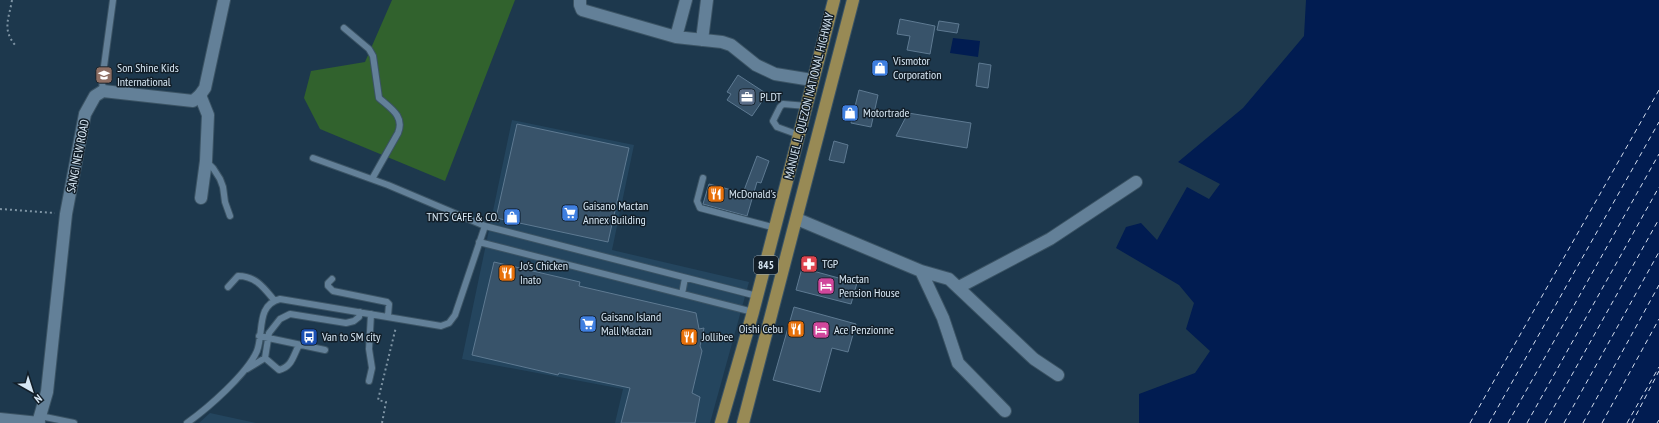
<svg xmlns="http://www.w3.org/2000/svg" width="1659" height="423" font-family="'PT Sans Narrow',sans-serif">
<rect width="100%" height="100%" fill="#1d384d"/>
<path fill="#24455e" d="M512 120 634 145 612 250 749 282 710 423H615L623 389 462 359Z
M210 413 256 423H199Z"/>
<path fill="#31622d" d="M392 0H515L445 181 320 129 304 98 311 71 365 62Z"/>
<path fill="#011c51" d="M1306 0H1659V423H1139V394L1195 373 1210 351 1186 329 1194 303 1179 285 1116 248 1126 227 1141 223 1157 240 1187 187 1209 199 1220 184 1178 162 1243 108 1304 36Z
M953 38 980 41 978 57 950 53Z"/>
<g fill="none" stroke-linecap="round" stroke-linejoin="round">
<path stroke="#d3ddee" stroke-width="1" stroke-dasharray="5 4" stroke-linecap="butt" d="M1470 423 1659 90
M1489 423 1659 122
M1508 423 1659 154
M1527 423 1659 187
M1545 423 1659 219
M1564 423 1659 252
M1583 423 1659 285
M1602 423 1659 319
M1627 423 1659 367
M1632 423 1659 371
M1657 423 1659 420"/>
</g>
<path fill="#38536a" stroke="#5e7a92" d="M900 19 935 26 930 54 907 50 910 36 897 34Z
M939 21 959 24 957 33 937 30Z
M979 63 991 65 988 88 976 86Z
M738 75 767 94 752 116 727 100 731 94 727 92Z
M859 90 878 95 871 127 851 123Z
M908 113 971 123 967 148 896 136Z
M517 124 629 148 608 242 496 218Z
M834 141 848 145 844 163 829 160Z
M757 156 769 161 761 183 757 182 747 216 703 204 709 184 743 193Z
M494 262 580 282 579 286 696 313 699 329 704 328 700 346 702 351 692 393 700 397 695 423H621L630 388 559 373 558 375 472 355Z
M802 268 857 283 851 304 796 290Z
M794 307 856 324 848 352 832 348 820 392 773 380Z"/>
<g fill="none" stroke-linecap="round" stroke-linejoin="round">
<defs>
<path id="service" d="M344 28 369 49 373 56 379 98C390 108 405 116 398 133L372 179
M103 91 102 81 113 0
M799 135 777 127 773 121 780 107 783 104 807 106
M313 158 388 185 485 226 757 296
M206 161 213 168 220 179 223 187 225 202 230 216
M703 178 697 201 700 208 776 228
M479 242 753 312
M332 279 328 283V286L333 291 387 302 389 304 388 316
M228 287 238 276C256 276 264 288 274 300
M682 294 685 278
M259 336 325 350
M265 358 279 370C292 367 293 356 299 345
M247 369 265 358 269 333 280 319 290 314 346 323 354 321 359 317 360 312
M369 381 372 368 369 349 371 314
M40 416 74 423
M187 423C208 408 247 374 257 351 264 332 256 305 280 299L441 326 449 323 455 315 485 226"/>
<path id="minor" d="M580 0V5L582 10 676 37 722 42 731 45 756 65 775 74 812 80
M676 37 686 0
M702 40 707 0
M200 95 208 115 206 161 201 198
M797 219 921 271 949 279 1034 359 1058 375
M921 271 943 318 958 363 1005 411
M959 287 1050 239 1136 182
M0 419 39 423"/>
<path id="tertiary" d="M38 423 47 392 66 214 85 114 95 96 103 91 193 101 200 95 205 88 224 0"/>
<path id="primary" d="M721 423 753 312 834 0
M743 423 853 0"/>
</defs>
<use href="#service" stroke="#3b5364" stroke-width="8"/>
<use href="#minor" stroke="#3b5364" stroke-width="14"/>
<use href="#tertiary" stroke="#3b5364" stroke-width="14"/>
<use href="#primary" stroke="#3b5364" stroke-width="14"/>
<path stroke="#7e94a4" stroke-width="2" stroke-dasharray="2 3" stroke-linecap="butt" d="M12 0C9 19 2 29 15 45
M0 209 55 213
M382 423 386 402 378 400 396 327"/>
<use href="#service" stroke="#638098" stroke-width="6"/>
<use href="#minor" stroke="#638098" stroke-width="12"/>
<use href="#tertiary" stroke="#638098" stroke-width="12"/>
<use href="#primary" stroke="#988a55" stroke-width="12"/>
</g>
<defs>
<symbol id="shop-square" viewBox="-11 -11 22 22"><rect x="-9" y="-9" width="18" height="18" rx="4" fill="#3f7fe0" stroke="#121e28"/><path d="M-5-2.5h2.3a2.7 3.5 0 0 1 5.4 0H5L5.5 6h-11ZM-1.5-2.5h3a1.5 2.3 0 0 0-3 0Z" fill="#fff"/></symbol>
<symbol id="school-square" viewBox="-11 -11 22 22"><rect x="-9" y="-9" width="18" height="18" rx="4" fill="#8d6e63" stroke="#121e28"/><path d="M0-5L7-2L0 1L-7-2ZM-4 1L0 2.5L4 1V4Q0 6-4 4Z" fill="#fff"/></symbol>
<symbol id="office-square" viewBox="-11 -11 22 22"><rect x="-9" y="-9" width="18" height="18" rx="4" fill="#5c6f8a" stroke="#121e28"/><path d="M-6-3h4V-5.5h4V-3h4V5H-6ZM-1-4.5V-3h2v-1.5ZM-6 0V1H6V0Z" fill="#fff"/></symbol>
<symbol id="restaurant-square" viewBox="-11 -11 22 22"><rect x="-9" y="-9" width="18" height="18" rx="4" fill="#e8710a" stroke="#121e28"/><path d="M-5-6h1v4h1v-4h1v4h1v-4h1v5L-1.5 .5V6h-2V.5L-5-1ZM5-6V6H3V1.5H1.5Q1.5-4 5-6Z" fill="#fff"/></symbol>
<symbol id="supermarket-square" viewBox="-11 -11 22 22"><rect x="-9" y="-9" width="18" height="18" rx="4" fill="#3f7fe0" stroke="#121e28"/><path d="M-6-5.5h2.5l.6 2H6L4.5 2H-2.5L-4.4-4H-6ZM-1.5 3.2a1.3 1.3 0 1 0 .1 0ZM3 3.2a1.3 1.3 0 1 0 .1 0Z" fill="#fff"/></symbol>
<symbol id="pharmacy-square" viewBox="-11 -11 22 22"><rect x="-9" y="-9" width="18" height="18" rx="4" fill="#e0444e" stroke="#121e28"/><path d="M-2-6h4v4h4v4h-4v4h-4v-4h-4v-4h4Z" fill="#fff"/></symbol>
<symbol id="hotel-square" viewBox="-11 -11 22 22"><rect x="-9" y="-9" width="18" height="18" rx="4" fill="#d1479c" stroke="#121e28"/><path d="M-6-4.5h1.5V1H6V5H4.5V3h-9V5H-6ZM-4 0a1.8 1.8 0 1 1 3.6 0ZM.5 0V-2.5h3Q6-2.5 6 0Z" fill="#fff"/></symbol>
<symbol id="bus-square" viewBox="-11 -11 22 22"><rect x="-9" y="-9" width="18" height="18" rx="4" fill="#1a4fb4" stroke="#121e28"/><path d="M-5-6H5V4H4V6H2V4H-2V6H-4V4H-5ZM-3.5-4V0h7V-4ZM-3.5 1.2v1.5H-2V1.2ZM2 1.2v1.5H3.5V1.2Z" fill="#fff"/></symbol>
</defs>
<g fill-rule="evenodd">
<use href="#shop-square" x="870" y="58" width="20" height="20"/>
<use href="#school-square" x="94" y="65" width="20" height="20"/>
<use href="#office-square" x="737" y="87" width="20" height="20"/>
<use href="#shop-square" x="840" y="103" width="20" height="20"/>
<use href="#restaurant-square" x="706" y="184" width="20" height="20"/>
<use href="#supermarket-square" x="560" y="203" width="20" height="20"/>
<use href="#shop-square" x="502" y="207" width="20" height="20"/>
<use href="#pharmacy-square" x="799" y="254" width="20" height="20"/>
<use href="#restaurant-square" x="497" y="263" width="20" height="20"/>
<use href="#hotel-square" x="816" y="276" width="20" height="20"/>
<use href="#supermarket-square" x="578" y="314" width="20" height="20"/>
<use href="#restaurant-square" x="786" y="319" width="20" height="20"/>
<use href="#hotel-square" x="811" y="320" width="20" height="20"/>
<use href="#bus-square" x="299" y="327" width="20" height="20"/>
<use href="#restaurant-square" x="679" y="327" width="20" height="20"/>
</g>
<g text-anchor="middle" stroke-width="3" stroke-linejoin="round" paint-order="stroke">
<rect fill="#121e28" stroke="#9cabb7" stroke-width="1" x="754" y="256" width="24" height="18" rx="3"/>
<g font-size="11" font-weight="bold" fill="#d7e7f4">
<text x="766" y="269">845</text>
</g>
<g font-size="12" fill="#d7e7f4" stroke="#121e28" text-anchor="start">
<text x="893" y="65">Vismotor<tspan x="893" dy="14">Corporation</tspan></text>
<text x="117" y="72">Son Shine Kids<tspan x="117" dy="14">International</tspan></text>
<text x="760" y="101">PLDT</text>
<text x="863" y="117">Motortrade</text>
<text x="729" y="198">McDonald's</text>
<text x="583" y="210">Gaisano Mactan<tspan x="583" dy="14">Annex Building</tspan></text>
<text x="499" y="221" text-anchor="end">TNTS CAFE &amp; CO.</text>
<text x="822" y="268">TGP</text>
<text x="520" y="270">Jo's Chicken<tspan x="520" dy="14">Inato</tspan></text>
<text x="839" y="283">Mactan<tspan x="839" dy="14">Pension House</tspan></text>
<text x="601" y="321">Gaisano Island<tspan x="601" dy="14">Mall Mactan</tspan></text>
<text x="783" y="333" text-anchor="end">Oishi Cebu</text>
<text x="834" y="334">Ace Penzionne</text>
<text x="322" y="341">Van to SM city</text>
<text x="702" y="341">Jollibee</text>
</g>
<g font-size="12" fill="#d7e7f4" stroke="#121e28">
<text transform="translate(809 96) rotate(-76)" y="4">MANUEL L. QUEZON NATIONAL HIGHWAY</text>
<text transform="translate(78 156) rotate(-79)" y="4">SANGI NEW ROAD</text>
</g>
</g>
<g transform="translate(32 391) rotate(141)" stroke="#121e28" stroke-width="3" paint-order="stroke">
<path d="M0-3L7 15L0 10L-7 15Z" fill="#d7e7f4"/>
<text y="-6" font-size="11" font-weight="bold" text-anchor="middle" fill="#d7e7f4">N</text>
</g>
</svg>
